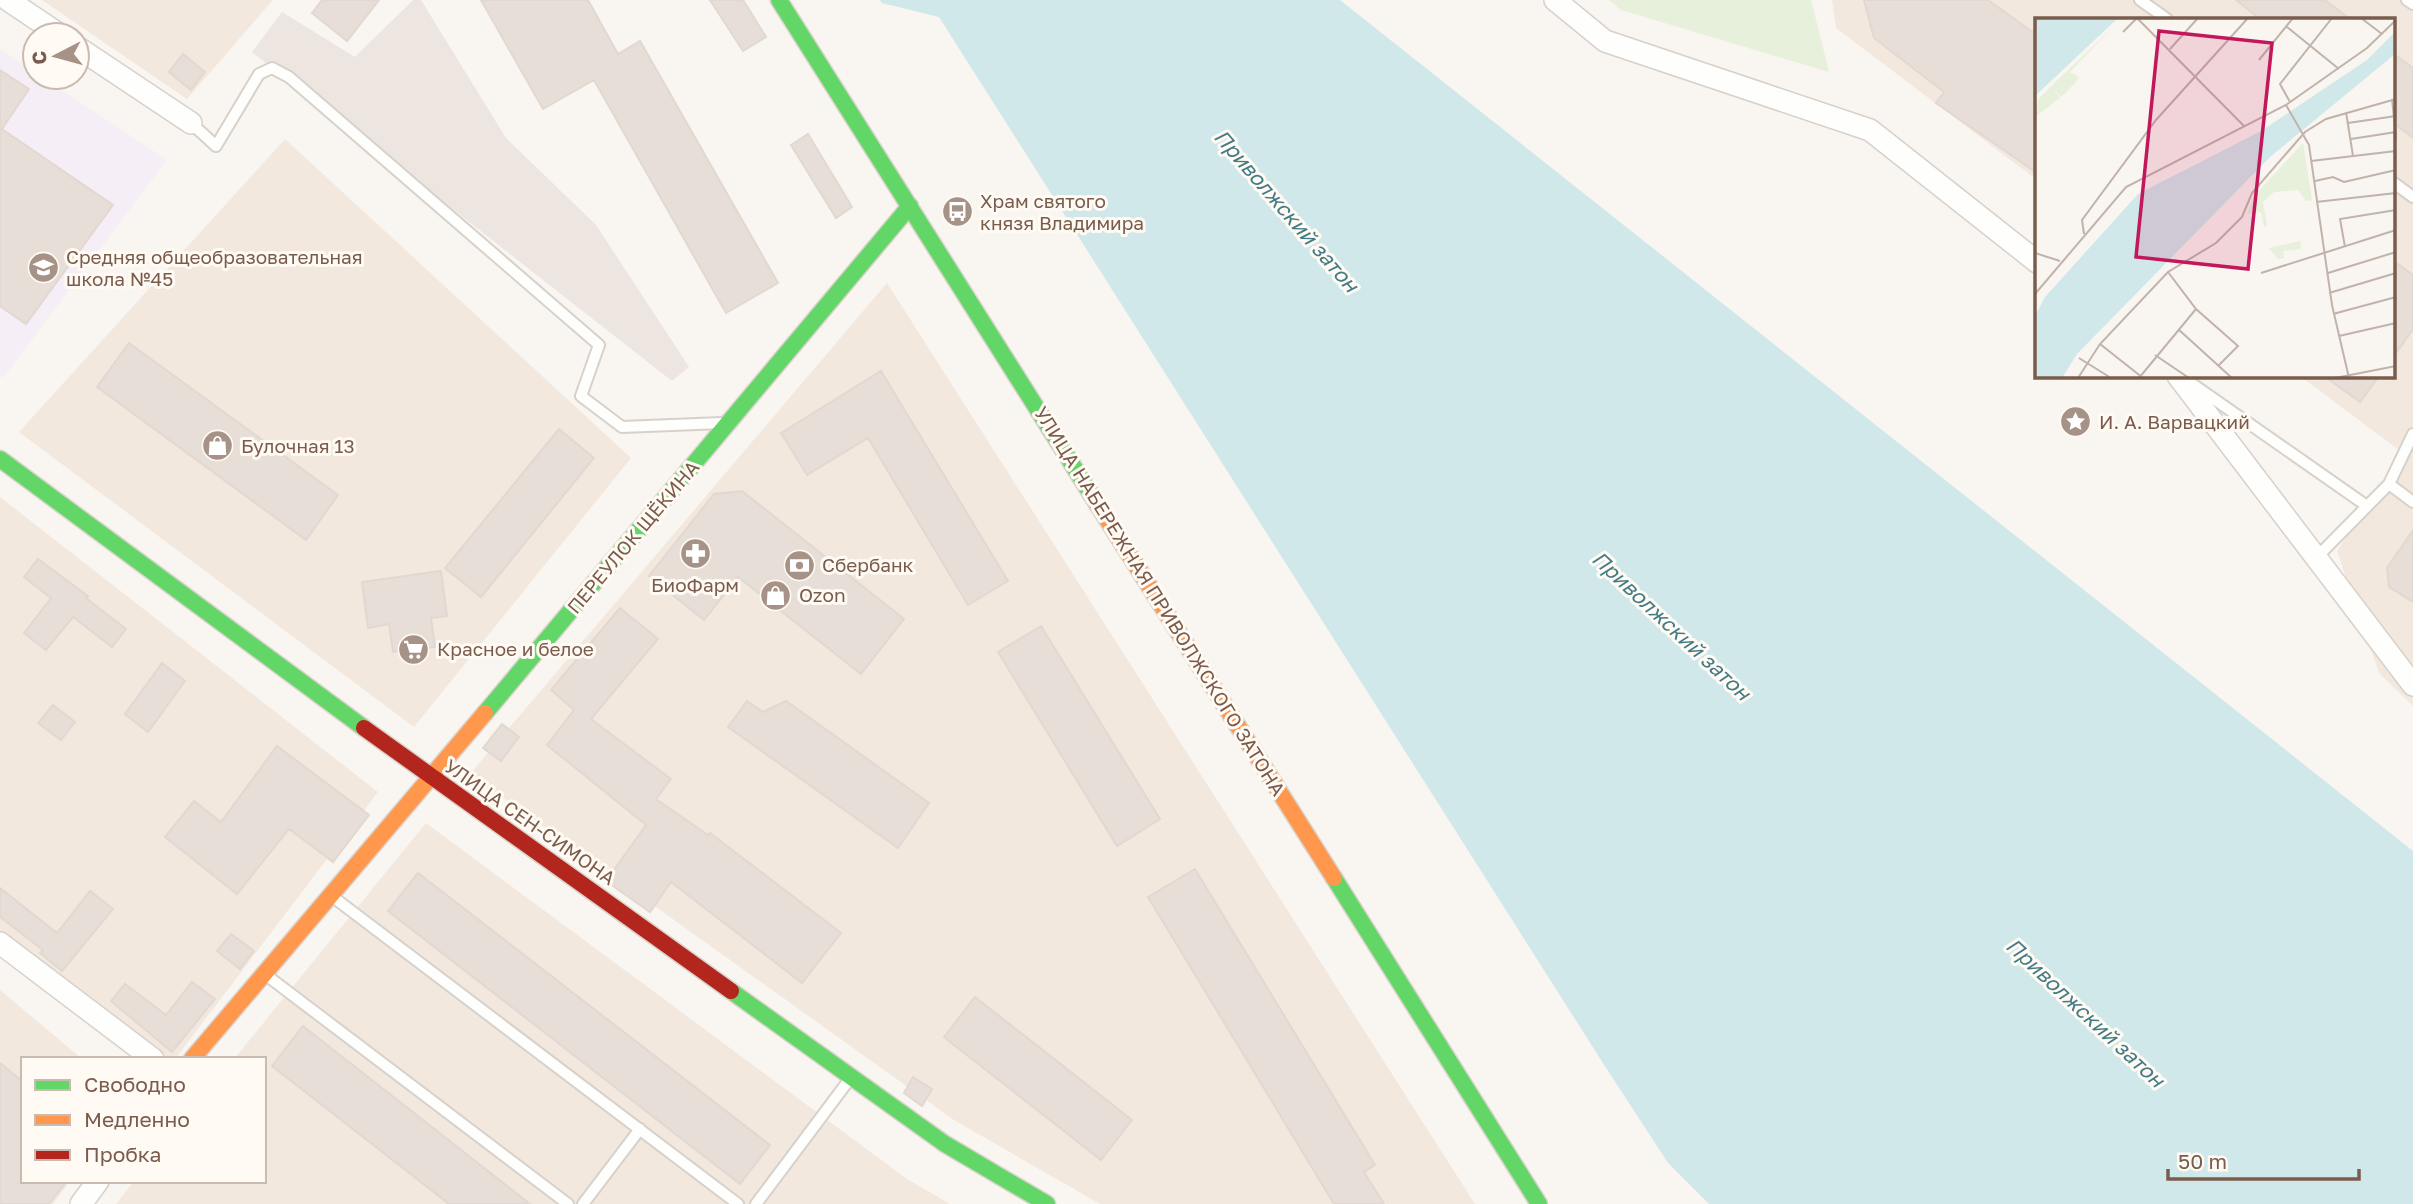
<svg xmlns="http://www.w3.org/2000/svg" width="2413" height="1204" font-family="'Golos Text',sans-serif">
<rect width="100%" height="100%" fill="#f9f5f0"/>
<path fill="#f2e8de" d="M42 0H273L187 99Z
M1832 0H2413V706L2379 673 2337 551 2403 453 2300 376H2394V19H2037V180L1836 28Z
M285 139 631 458 414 727 19 432Z
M887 283 1475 1204H1100L954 1120 470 774Z
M0 497 378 792 175 1059H169L0 931Z
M426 823 907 1179 950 1204H116L134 1181H264V1059H234Z
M0 990 82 1059H23V1181H70L53 1204H0Z"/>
<path fill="#ede5e0" d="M413 0H421L506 138 596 225 689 367 672 381 252 52 282 12 355 57Z"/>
<path fill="#f6eef6" d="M0 49 35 72V77H42L167 160 3 378 0 376Z"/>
<path fill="#e7f0db" d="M1609 0H1811L1829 72 1621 10Z"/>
<path fill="#d0e8ea" d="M880 0H1340L2413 851V1204H1709L1668 1163 1601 1060 939 17 882 3Z"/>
<path fill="#e6ded7" stroke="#e2d8d2" stroke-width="2" d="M322 0H379L347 41 312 13Z
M481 0H588L618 54 640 41 778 283 726 313 594 80 543 109Z
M710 0H743L766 37 743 51Z
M1864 0H1988L2037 35V173L1936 103 1944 92 1874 38Z
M2236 0H2325L2350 19H2260Z
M183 54 205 72 191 90 169 72Z
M2394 54 2413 68V138L2394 123Z
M0 70 29 89 2 129 113 205 26 324 0 306Z
M808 134 852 207 836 218 791 145Z
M2394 261 2413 275V329L2394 356Z
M129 343 338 495 306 540 97 387Z
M881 371 1008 581 968 605 868 438 807 475 781 433Z
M2324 376H2379L2360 402Z
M559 429 594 458 481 597 445 568Z
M742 491 904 619 861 674 738 577 704 620 649 576 714 494Z
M2413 530V602L2389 587 2387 568Z
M38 559 88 596 86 598 126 629 112 647 73 617 46 650 24 633 51 598 24 577Z
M441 571 447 616 431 618 435 647 393 652 389 624 368 628 362 582Z
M620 608 658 639 591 719 671 779 656 799 708 835 710 833 841 933 802 983 671 882 650 912 606 881 646 825 547 745 574 710 551 690Z
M1041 626 1160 819 1117 846 998 652Z
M162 663 185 681 148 732 125 714Z
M747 701 763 712 786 701 929 803 898 848 728 727Z
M53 705 75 722 61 740 38 723Z
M502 724 519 737 501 761 483 748Z
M277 746 369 815 333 862 289 829 237 894 165 837 194 801 221 822Z
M1195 869 1375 1165 1364 1172 1384 1204H1334L1148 897Z
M418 873 770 1145 740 1184 388 911Z
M0 888 57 933 90 891 113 909 62 971 40 953 43 950 0 917Z
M231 934 254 951 240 969 217 951Z
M192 982 215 999 172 1052 111 1001 125 984 166 1015Z
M975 997 1132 1120 1101 1160 944 1037Z
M303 1026 530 1204H449L272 1066Z
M0 1063 23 1082V1181H67L49 1204H0Z
M913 1077 932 1089 922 1106 904 1093Z"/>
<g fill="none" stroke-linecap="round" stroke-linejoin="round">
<defs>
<path id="lane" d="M2140 0 2167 19
M2407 0 2413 4
M191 123 216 146 259 74 272 68 289 77 599 345 581 396 622 427 722 423
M2394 183 2413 197
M2191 383 2367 506
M2389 484 2413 434
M2316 558 2389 484 2413 502
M333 897 738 1204
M266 975 568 1204
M583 1204 640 1129
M756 1204 849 1080"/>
<path id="street" d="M8 0 60 35
M1555 0 1605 41 1870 130 2037 262
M77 47 191 123
M2178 376 2413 685
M0 943 153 1059
M81 1204 98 1181"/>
<path id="fast" d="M779 0 1091 494
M0 459 364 728
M485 713 910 206
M1334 878 1539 1204
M731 991 945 1144 1047 1204"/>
<path id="slow" d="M1091 494 1334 878
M192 1059 485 713"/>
<path id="jam" d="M364 728 731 991"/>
</defs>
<use href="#lane" stroke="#d7d1cb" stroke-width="14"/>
<use href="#street" stroke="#d7d1cb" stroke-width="24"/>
<use href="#fast" stroke="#d9d2cb" stroke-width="19"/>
<use href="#slow" stroke="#d9d2cb" stroke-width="19"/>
<use href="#jam" stroke="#d9d2cb" stroke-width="19"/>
<use href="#lane" stroke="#fefefd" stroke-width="10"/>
<use href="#street" stroke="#fefefd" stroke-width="21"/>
<use href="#fast" stroke="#63d668" stroke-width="16"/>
<use href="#slow" stroke="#ff974d" stroke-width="16"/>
<use href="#jam" stroke="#b3261e" stroke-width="16"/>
</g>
<defs>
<symbol id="bus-disc" viewBox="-11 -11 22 22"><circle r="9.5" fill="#a69286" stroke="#fffaf3"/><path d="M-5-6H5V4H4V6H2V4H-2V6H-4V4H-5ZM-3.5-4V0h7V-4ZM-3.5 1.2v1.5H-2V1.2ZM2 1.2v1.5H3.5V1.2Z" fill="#fff"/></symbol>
<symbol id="school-disc" viewBox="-11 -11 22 22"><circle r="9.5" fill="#a69286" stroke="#fffaf3"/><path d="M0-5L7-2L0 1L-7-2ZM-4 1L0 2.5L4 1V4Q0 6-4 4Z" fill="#fff"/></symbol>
<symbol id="sight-disc" viewBox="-11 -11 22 22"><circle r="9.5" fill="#a69286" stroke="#fffaf3"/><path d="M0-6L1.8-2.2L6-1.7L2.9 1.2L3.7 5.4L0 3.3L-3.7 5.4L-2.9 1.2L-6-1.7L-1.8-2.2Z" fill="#fff"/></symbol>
<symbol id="shop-disc" viewBox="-11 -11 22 22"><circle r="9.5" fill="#a69286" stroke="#fffaf3"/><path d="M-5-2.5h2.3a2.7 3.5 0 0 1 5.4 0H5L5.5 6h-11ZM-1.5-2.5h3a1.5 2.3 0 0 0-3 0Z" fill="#fff"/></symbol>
<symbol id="pharmacy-disc" viewBox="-11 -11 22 22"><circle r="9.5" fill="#a69286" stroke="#fffaf3"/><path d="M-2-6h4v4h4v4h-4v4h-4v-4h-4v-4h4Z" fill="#fff"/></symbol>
<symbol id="bank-disc" viewBox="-11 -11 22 22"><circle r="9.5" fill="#a69286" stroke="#fffaf3"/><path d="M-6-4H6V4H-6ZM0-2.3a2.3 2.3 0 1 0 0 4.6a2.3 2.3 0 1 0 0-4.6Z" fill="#fff"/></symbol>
<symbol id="supermarket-disc" viewBox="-11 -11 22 22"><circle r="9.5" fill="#a69286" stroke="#fffaf3"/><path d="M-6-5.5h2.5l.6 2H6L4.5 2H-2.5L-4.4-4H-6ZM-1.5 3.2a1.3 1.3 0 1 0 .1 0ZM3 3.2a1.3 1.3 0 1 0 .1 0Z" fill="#fff"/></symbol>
</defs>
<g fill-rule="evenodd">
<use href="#bus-disc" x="940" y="194" width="35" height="35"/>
<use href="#school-disc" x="26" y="250" width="35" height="35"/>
<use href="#sight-disc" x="2058" y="404" width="35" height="35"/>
<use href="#shop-disc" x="200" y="428" width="35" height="35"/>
<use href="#pharmacy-disc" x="678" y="536" width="35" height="35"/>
<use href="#bank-disc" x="782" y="548" width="35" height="35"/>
<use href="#shop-disc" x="758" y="578" width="35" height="35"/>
<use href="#supermarket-disc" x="396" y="632" width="35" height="35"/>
</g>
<g text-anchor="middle" stroke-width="6" stroke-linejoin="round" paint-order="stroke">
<g font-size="19" fill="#7a5c4d" stroke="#fffaf3" text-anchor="start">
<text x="980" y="208">Храм святого<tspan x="980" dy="22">князя Владимира</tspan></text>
<text x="66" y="264">Средняя общеобразовательная<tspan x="66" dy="22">школа №45</tspan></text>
<text x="2099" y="429">И. А. Варвацкий</text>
<text x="241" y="453">Булочная 13</text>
<text x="822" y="572">Сбербанк</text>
<text x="695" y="592" text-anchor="middle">БиоФарм</text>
<text x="799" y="602">Ozon</text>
<text x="437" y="656">Красное и белое</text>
</g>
<g font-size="19" fill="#7a5c4d" stroke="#fffaf3">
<text transform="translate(633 537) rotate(-50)" y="7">ПЕРЕУЛОК ЩЁКИНА</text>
<text transform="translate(1160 601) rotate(58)" y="7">УЛИЦА НАБЕРЕЖНАЯ ПРИВОЛЖСКОГО ЗАТОНА</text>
<text transform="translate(530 822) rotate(35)" y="7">УЛИЦА СЕН-СИМОНА</text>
</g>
<g font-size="21" font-style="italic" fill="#437c86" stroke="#fffaf3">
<text transform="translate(1286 211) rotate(49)" y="7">Приволжский затон</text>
<text transform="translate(1671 626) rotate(43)" y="7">Приволжский затон</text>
<text transform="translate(2085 1013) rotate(43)" y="7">Приволжский затон</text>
</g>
</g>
<g transform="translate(2035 18)">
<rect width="360" height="360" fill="#f9f5f0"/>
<path d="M79 8 35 54 44 59 41 64 26 79 19 72 25 80 0 99 3 81ZM268 125 277 182 271 183 263 172 239 174 228 184 232 208 229 209 226 194 212 196 220 177ZM265 223 266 231 248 233 249 240 243 241 234 230Z" fill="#e7f0db"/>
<path d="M0 0H83L0 78ZM360 14V36L235 139 42 336 27 360H0V298L10 279 103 176 226 113 332 42Z" fill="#d0e8ea"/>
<path fill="none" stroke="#c2b3aa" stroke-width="2" d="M326 0 347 16M252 9 304 51M88 14 102 0 209 108M135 31 163 0M224 42 258 0M357 81 361 120M255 84 245 66 297 0M251 87 274 127 297 287 314 360M311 94 318 138M313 105 361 98M316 121 361 114M276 143 361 133M280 163 298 159 309 164 361 152M281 184 361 175M49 216 47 202 121 102 213 0M310 229 305 201 361 192M0 235 25 243M133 254 161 291 203 328 184 347M226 255 361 212M293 255 361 234M294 275 361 255M0 276 91 169 251 87 332 30 361 2M298 296 361 279M143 311 197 360M304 318 361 305M65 326 108 360M120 337 154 360M44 340 76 360M43 360 65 326 133 254 181 225 207 199 217 175 270 114 291 101 361 81M104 360 161 291M300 360 361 348"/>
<path fill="#c2185b" fill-opacity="0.15" stroke="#c2185b" stroke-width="3.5" d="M124 13 237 25 213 251 101 239Z"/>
<rect width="360" height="360" fill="none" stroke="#7a5c4d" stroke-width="3.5"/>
</g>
<rect x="21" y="1057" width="245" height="126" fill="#fffaf3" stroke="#cabbb1" stroke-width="2"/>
<rect x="35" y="1080" width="35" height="10" fill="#63d668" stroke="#cabbb1" stroke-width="2"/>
<text x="84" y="1092" font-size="21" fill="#7a5c4d">Свободно</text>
<rect x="35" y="1115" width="35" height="10" fill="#ff974d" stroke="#cabbb1" stroke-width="2"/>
<text x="84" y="1127" font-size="21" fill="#7a5c4d">Медленно</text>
<rect x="35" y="1150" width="35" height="10" fill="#b3261e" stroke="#cabbb1" stroke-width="2"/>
<text x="84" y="1162" font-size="21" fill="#7a5c4d">Пробка</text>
<g transform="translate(56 56) rotate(264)"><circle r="33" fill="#fffaf3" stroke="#cabbb1" stroke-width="2"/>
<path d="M0-5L12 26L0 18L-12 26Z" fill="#a69286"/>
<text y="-10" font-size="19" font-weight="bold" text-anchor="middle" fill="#7a5c4d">С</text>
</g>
<path d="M2168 1169v10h191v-10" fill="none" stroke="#7a5c4d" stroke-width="3.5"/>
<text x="2178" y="1169" font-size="21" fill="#7a5c4d" stroke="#fffaf3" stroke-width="5" paint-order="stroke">50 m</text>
</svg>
